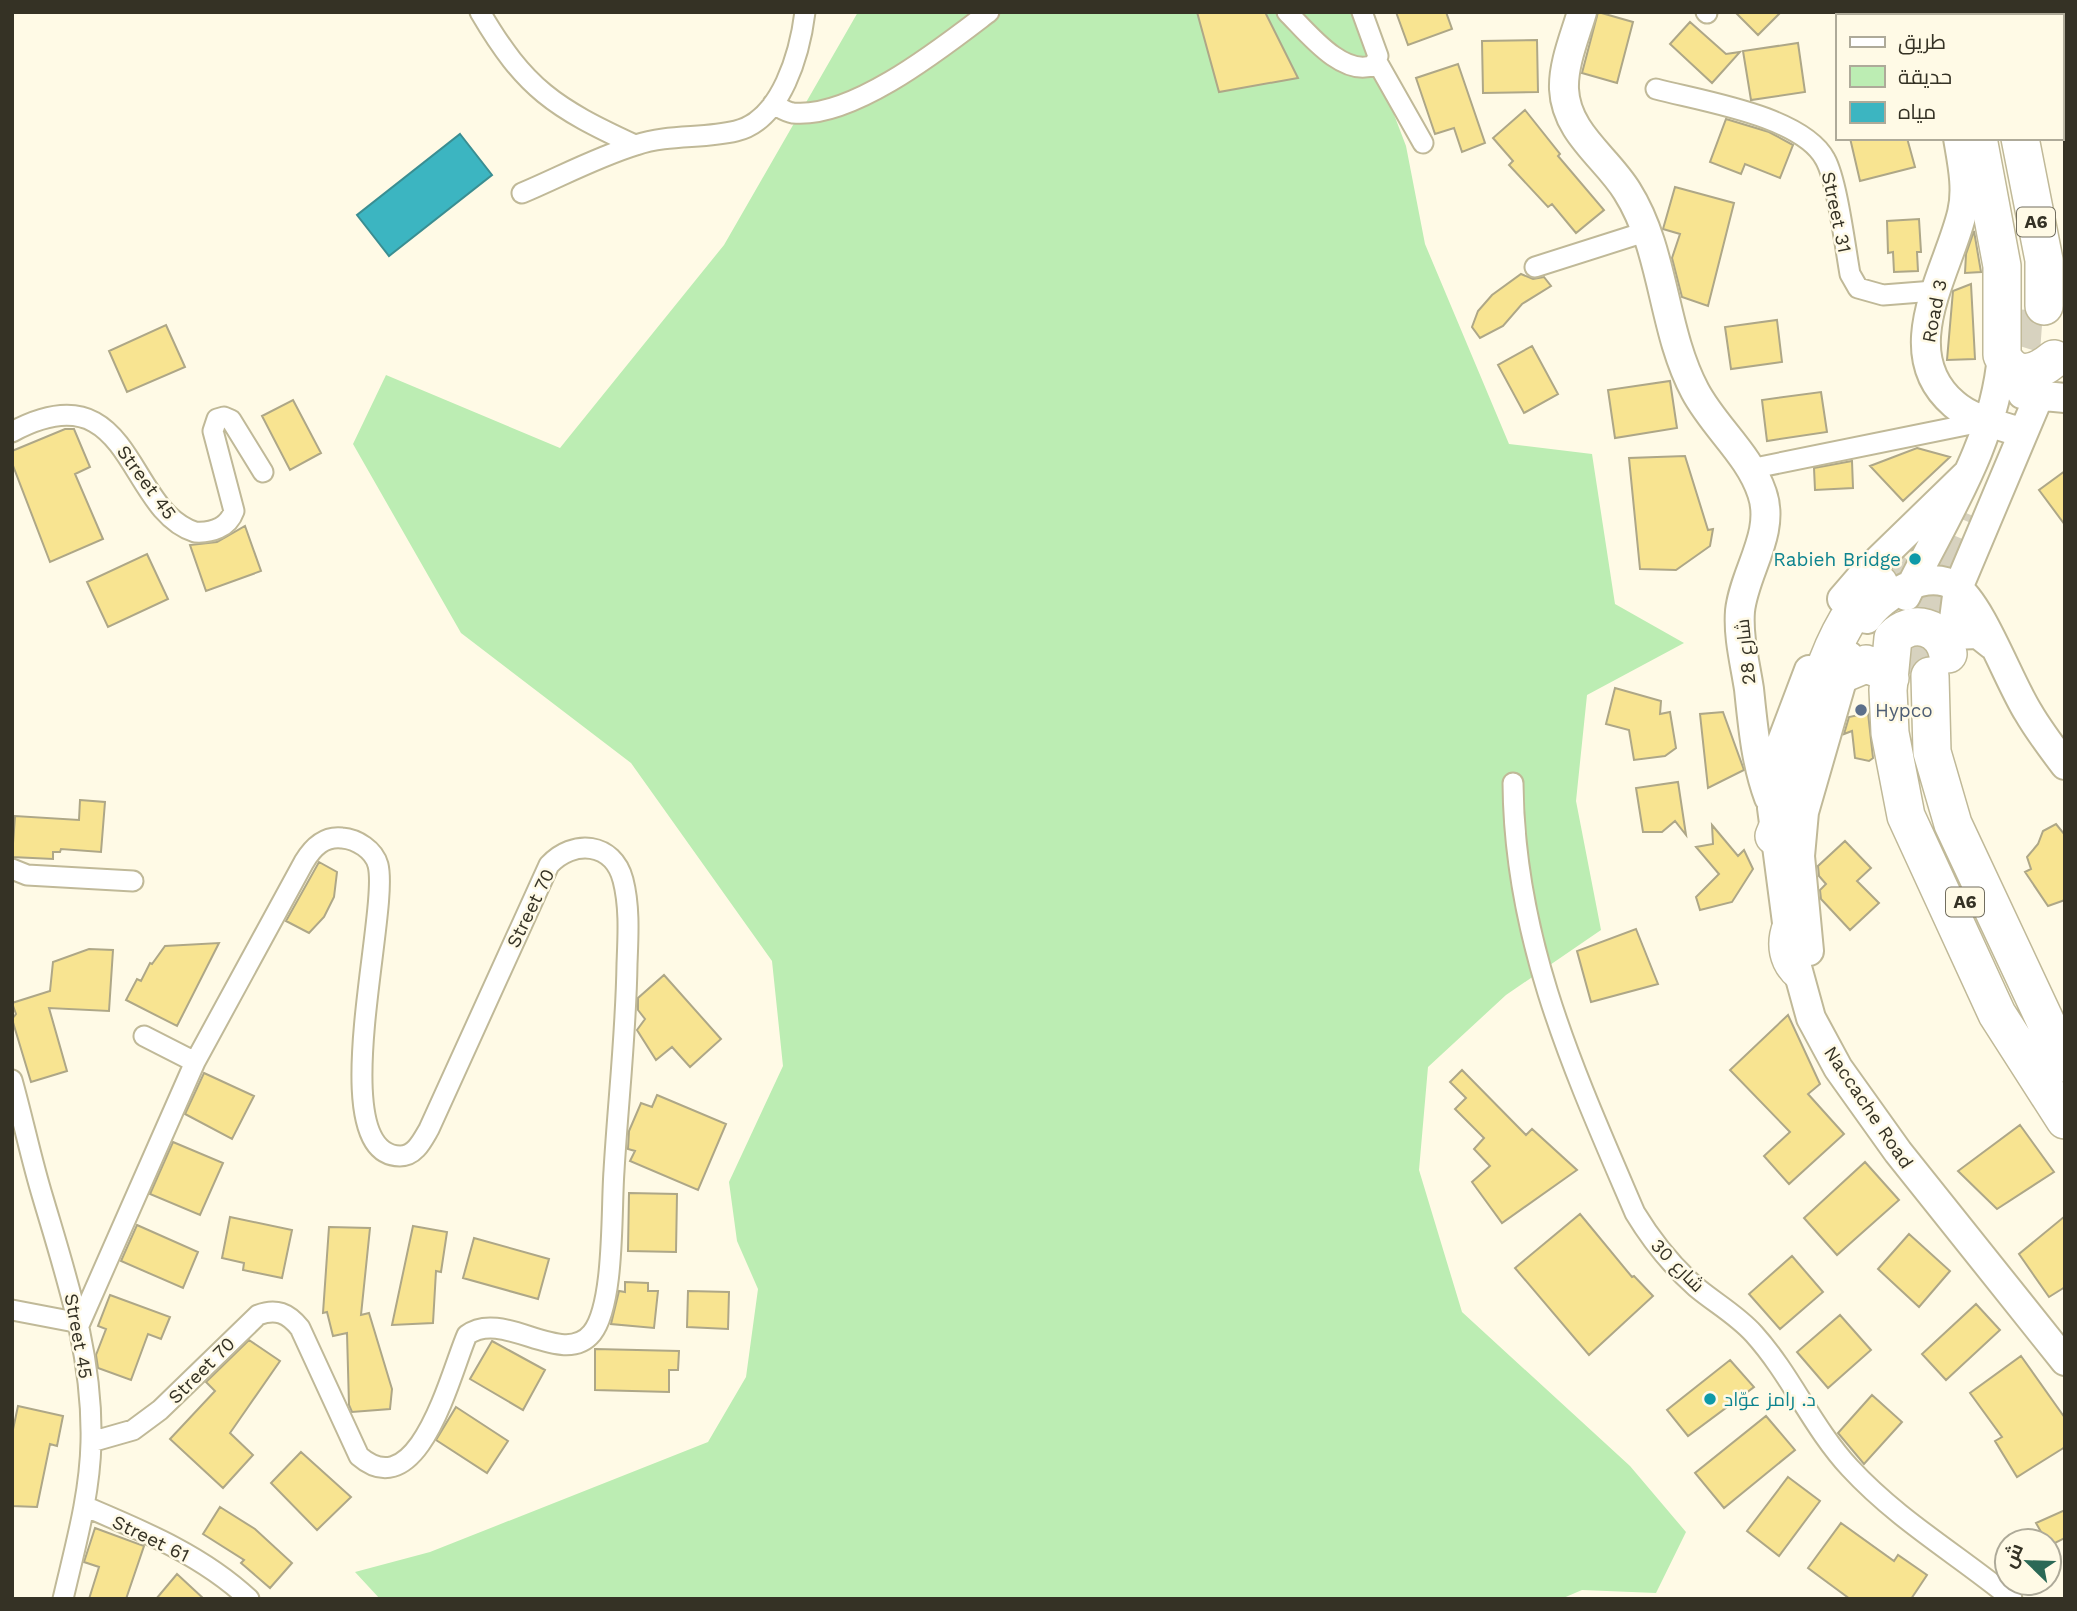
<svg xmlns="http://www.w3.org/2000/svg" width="2077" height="1611" font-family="'Work Sans',Cairo,sans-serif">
<rect width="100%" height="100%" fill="#fffae6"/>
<path fill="#bcedb3" d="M858 12H1355L1406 146 1425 244 1509 444 1592 454 1615 604 1684 643 1587 695 1576 801 1601 930 1506 995 1428 1067 1419 1170 1462 1312 1630 1466 1686 1532 1656 1593 1582 1590 1561 1599H380L355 1572 430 1552 708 1442 746 1377 758 1289 737 1241 729 1182 783 1066 772 961 631 763 461 633 353 444 386 375 560 448 724 245Z"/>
<path fill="#3cb5c1" stroke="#3a8e92" stroke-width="2" d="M460 134 492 175 389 256 357 215Z"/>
<path fill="#f8e491" stroke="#aea787" stroke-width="2" d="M1197 12H1265L1298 78 1219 92Z
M1396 12H1446L1452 29 1408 45Z
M1598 12 1633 22 1617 83 1582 73Z
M1735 12H1781L1758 35Z
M1690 22 1726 54 1740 52 1712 83 1670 44Z
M1537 40 1538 92 1483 93 1482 41Z
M1798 43 1805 92 1751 100 1743 51Z
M1458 64 1485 143 1462 152 1454 128 1435 134 1416 78Z
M1525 110 1560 154 1558 156 1604 210 1576 233 1552 204 1548 207 1509 165 1513 161 1493 138Z
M1726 119 1769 132 1793 145 1780 178 1745 164 1741 174 1710 162Z
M1850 138H1907L1915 167 1860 181Z
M1675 187 1734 203 1708 306 1682 297 1672 258 1680 234 1663 229Z
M1919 219 1921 252H1917L1918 271 1894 272 1893 252 1888 253 1887 221Z
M1974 231 1981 272 1965 273 1966 254Z
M1521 274 1533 279 1544 277 1551 286 1522 304 1503 326 1480 338 1472 327 1478 311 1492 295Z
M1971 284 1975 359 1947 360 1953 291Z
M1777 320 1782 362 1731 369 1725 327Z
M166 325 185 367 127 392 109 351Z
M1532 346 1558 394 1524 413 1498 365Z
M1670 381 1677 428 1615 438 1608 390Z
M1821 392 1827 432 1767 441 1762 400Z
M293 400 321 453 290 470 262 416Z
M65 429H74L90 467 75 474 103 539 50 562 12 463V451Z
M1917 448 1950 457 1903 501 1870 466Z
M1685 456 1708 530 1713 529 1710 546 1676 570 1640 569 1629 458Z
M1852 461 1853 488 1815 490 1814 468Z
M2065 471V525L2039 490Z
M245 526 261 571 206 591 190 545 217 542Z
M147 554 168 599 108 627 87 582Z
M1615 688 1661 701 1660 714 1670 712 1676 748 1665 756 1634 760 1629 730 1606 724Z
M1723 712 1744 770 1708 788 1700 714Z
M1868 713 1873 758 1869 761 1855 758 1852 731 1844 734 1849 717Z
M1678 782 1686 835 1675 821 1662 832H1643L1636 788Z
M80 800 105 802 101 852 61 849 60 852H53V859L12 857 15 816 79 820Z
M2056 824 2065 835V900L2048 906 2025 872 2031 869 2027 857 2038 844 2043 831Z
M1712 825 1738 856 1744 850 1753 869 1732 902 1700 910 1696 897 1719 874 1696 847 1713 844Z
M1845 841 1871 868 1857 881 1879 903 1850 930 1821 899 1820 890 1826 884 1819 876 1818 866Z
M319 862 337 872 334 897 324 917 309 933 286 921Z
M1636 929 1658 984 1591 1002 1577 951Z
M219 943 177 1026 126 1000 137 979 141 981 150 963 152 964 165 946Z
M89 949 113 950 109 1011 49 1008 67 1071 31 1082 12 1019 16 1014 12 1003 50 991 53 962Z
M664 975 721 1039 690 1067 672 1047 656 1060 637 1030 645 1019 638 1010V998Z
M1788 1015 1820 1084 1808 1094 1844 1134 1789 1184 1764 1156 1790 1132 1730 1070Z
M1462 1070 1526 1135 1532 1129 1577 1170 1502 1223 1472 1182 1490 1166 1474 1149 1484 1138 1455 1109 1466 1098 1450 1082Z
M204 1073 254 1096 232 1139 185 1114Z
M657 1095 726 1124 698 1190 630 1161 635 1151 628 1149 629 1131 641 1103 652 1107Z
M2020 1125 2054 1172 1997 1209 1958 1171Z
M173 1142 223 1163 200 1215 150 1194Z
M1865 1162 1899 1200 1837 1255 1804 1218Z
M629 1193 677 1194 676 1252 628 1251Z
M1580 1214 1632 1277 1634 1276 1653 1296 1589 1355 1515 1268Z
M2065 1216V1287L2049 1297 2019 1254Z
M230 1217 292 1230 282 1278 243 1270 244 1263 222 1258Z
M137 1225 198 1252 183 1288 121 1261Z
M413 1226 447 1232 441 1272 436 1271 433 1323 392 1325Z
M329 1227 370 1228 361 1315 369 1313 392 1389 390 1409 352 1412 349 1405 347 1333 333 1336 327 1312 323 1313Z
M1909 1234 1950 1271 1919 1307 1878 1269Z
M474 1238 549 1259 538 1299 463 1278Z
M1792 1256 1823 1292 1780 1329 1749 1294Z
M625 1282 648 1283V1291H658L654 1328 611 1324 619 1291 625 1292Z
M688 1291 729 1292 728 1329 687 1327Z
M110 1295 170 1317 161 1339 148 1334 131 1380 98 1368 96 1355 106 1329 98 1326Z
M1976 1304 2000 1330 1946 1380 1922 1354Z
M1840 1315 1871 1350 1828 1388 1797 1352Z
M249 1340 280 1361 230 1433 253 1455 223 1488 170 1439 215 1391 206 1382Z
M492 1341 545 1370 523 1410 470 1379Z
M595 1349 679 1351 678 1370H669V1392L595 1390Z
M2021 1356 2065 1418V1447L2017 1477 1995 1441 2002 1437 1970 1393Z
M1730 1360 1754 1387 1688 1436 1667 1410Z
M1872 1395 1902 1422 1864 1464 1838 1433Z
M18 1406 63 1416 57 1446 50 1444 37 1507 12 1506V1434Z
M456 1407 508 1441 487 1473 436 1440Z
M1766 1416 1795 1450 1724 1508 1695 1473Z
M301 1452 351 1497 317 1530 271 1483Z
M1788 1477 1820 1501 1779 1556 1747 1531Z
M220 1507 255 1529 292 1563 270 1588 241 1563 244 1560 203 1534Z
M2065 1510V1538L2049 1546 2036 1523Z
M1841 1523 1894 1561 1898 1555 1927 1575 1911 1599H1850L1808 1568Z
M95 1528 144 1546 126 1599H89L99 1567 84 1562Z
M177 1574 204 1599H156Z"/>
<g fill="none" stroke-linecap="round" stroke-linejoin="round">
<path stroke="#d7d2bf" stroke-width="37" stroke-dasharray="37 18" stroke-linecap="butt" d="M2005 399 2022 345 2025 304
M1879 584 1952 508
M1909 674 1917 618 1961 511"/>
<defs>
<path id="lane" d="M1779 921C1770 944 1774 967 1793 983"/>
<path id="street" d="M480 12C525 89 555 108 635 145
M1287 12C1307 32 1343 78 1374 65L1378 56 1362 12
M1706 12 1707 13
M1376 60 1423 143
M1656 89C1701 101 1802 116 1825 159 1837 180 1845 246 1850 274L1858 288 1883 295 1934 291
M773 104C779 107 786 112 793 113 853 119 943 47 989 12
M522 193C560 177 597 157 636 145 669 134 703 139 736 131 782 120 800 52 805 12
M1535 267 1645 232
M12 432C133 367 125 510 195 532 211 533 228 528 234 511L213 431 217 419 224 417 231 420 263 472
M1750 469 1986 421
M1513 783C1514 941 1574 1071 1635 1213 1652 1241 1671 1265 1696 1287 1715 1303 1737 1315 1754 1334 1791 1375 1812 1427 1850 1468 1898 1520 1957 1554 2012 1599
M12 869 27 875 133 881
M144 1036 195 1062
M12 1080C23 1119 31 1159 43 1198 67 1279 93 1356 91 1442 90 1495 75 1547 63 1599
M12 1310 80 1323 195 1062 304 862C313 847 324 836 342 838 357 839 374 850 378 865 390 912 322 1155 400 1156 415 1156 422 1141 429 1129L549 865C573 839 613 842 623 880 630 907 628 937 627 964 626 1034 618 1102 614 1171 611 1209 615 1304 592 1333 563 1369 503 1308 467 1335 451 1371 419 1508 359 1456L300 1328C288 1313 276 1308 258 1315L160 1410 133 1430 91 1442
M84 1506C143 1531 202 1555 249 1599"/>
<path id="secondary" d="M1582 12C1575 36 1563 64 1564 89 1566 133 1606 157 1627 191 1665 251 1662 329 1695 391 1714 427 1749 454 1762 493 1776 533 1744 572 1740 611 1738 637 1745 663 1749 689 1753 727 1756 763 1769 798
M1893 12 1895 16
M1958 138C1962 162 1968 189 1962 213 1948 272 1893 352 1954 404 1972 420 2000 425 2023 433
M2022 394 2065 398
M1906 596C1944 518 1995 443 2002 355
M1842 599 1861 577 1966 475
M1867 619C1883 596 1927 567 1956 587 1981 604 2009 682 2028 712 2039 731 2052 748 2065 765
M1992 645 1978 634 1952 635 1958 588 2039 396
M1809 670 1781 744 1772 808 1789 938 1811 1018 1838 1068 1898 1152 2065 1361
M1809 951 1800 856 1804 812 1849 656"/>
<path id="highway" d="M1971 12 1972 16
M2006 12 2007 16
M1978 138 2002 266V355C2014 381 2036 374 2054 359
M2020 138 2044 260V306
M1948 654C1942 626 1913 618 1893 638L1888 690 1890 733 1906 816 1997 1014 2065 1120
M1842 674 1866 664 1882 670 1890 678
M1930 676 1932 752 1953 824 2065 1063
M1774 836C1804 768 1809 685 1847 621 1855 607 1868 596 1879 584"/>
</defs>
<use href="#lane" stroke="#c0b998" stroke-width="13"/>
<use href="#street" stroke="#c0b998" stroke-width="23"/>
<use href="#secondary" stroke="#c0b998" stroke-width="32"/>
<use href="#highway" stroke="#c0b998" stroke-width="40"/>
<use href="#lane" stroke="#fff" stroke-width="10"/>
<use href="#street" stroke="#fff" stroke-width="19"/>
<use href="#secondary" stroke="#fff" stroke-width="28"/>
<use href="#highway" stroke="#fff" stroke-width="37"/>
</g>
<g fill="#0f9aa8" stroke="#fffae6" stroke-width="2.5">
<circle cx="1915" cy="559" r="7"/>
<circle cx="1710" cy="1399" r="7"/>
</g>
<circle fill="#5c6f8a" stroke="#fffae6" stroke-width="2.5" cx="1861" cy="710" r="7"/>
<g text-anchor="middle" stroke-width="5" stroke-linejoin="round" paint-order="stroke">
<g fill="#fffae6" stroke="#726e5f" stroke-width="2">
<rect x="2017" y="207.5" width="38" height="29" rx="5"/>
<rect x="1946" y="887.5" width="38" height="29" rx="5"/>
</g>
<g font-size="18" font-weight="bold" fill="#353225">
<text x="2036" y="228">A6</text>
<text x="1965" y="908">A6</text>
</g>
<g font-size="19" fill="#353225" stroke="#fffae6">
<text transform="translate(1837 212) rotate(78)" y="7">Street 31</text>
<text transform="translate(1934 311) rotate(-79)" y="7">Road 3</text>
<text transform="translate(147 482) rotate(54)" y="7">Street 45</text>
<text transform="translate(1745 652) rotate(-96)" y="7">شارع 28</text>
<text transform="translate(530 908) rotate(-64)" y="7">Street 70</text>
<text transform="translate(1869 1107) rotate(56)" y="7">Naccache Road</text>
<text transform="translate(1678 1265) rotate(45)" y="7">شارع 30</text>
<text transform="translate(79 1336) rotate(80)" y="7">Street 45</text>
<text transform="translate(201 1370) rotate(-45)" y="7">Street 70</text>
<text transform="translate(151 1538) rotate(26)" y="7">Street 61</text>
</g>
<g font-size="19" fill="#0d838f" stroke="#fffae6" text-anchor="end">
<text x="1901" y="566">Rabieh Bridge</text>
<text x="1724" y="1406" text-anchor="start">د. رامز عوّاد</text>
</g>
<g font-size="19" fill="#4e5e75" stroke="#fffae6" text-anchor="start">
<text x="1875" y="717">Hypco</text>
</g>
</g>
<rect width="2077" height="1611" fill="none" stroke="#353225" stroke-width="28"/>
<rect x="1836" y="14" width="228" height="126" fill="#fffae6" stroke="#aeaa99" stroke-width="2"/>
<rect x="1850" y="37" width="35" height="10" fill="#ffffff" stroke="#aeaa99" stroke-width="2"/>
<text x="1898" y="49" font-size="21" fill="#353225">طريق</text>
<rect x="1850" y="66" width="35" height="21" fill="#bcedb3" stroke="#aeaa99" stroke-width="2"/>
<text x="1898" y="84" font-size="21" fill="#353225">حديقة</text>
<rect x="1850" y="102" width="35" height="21" fill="#3cb5c1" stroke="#aeaa99" stroke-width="2"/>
<text x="1898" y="119" font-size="21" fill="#353225">مياه</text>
<g transform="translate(2028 1562) rotate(293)"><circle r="33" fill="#fffae6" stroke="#aeaa99" stroke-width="2"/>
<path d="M0-5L12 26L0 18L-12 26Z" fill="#2b6956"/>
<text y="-10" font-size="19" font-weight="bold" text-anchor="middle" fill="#353225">ش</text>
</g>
</svg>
